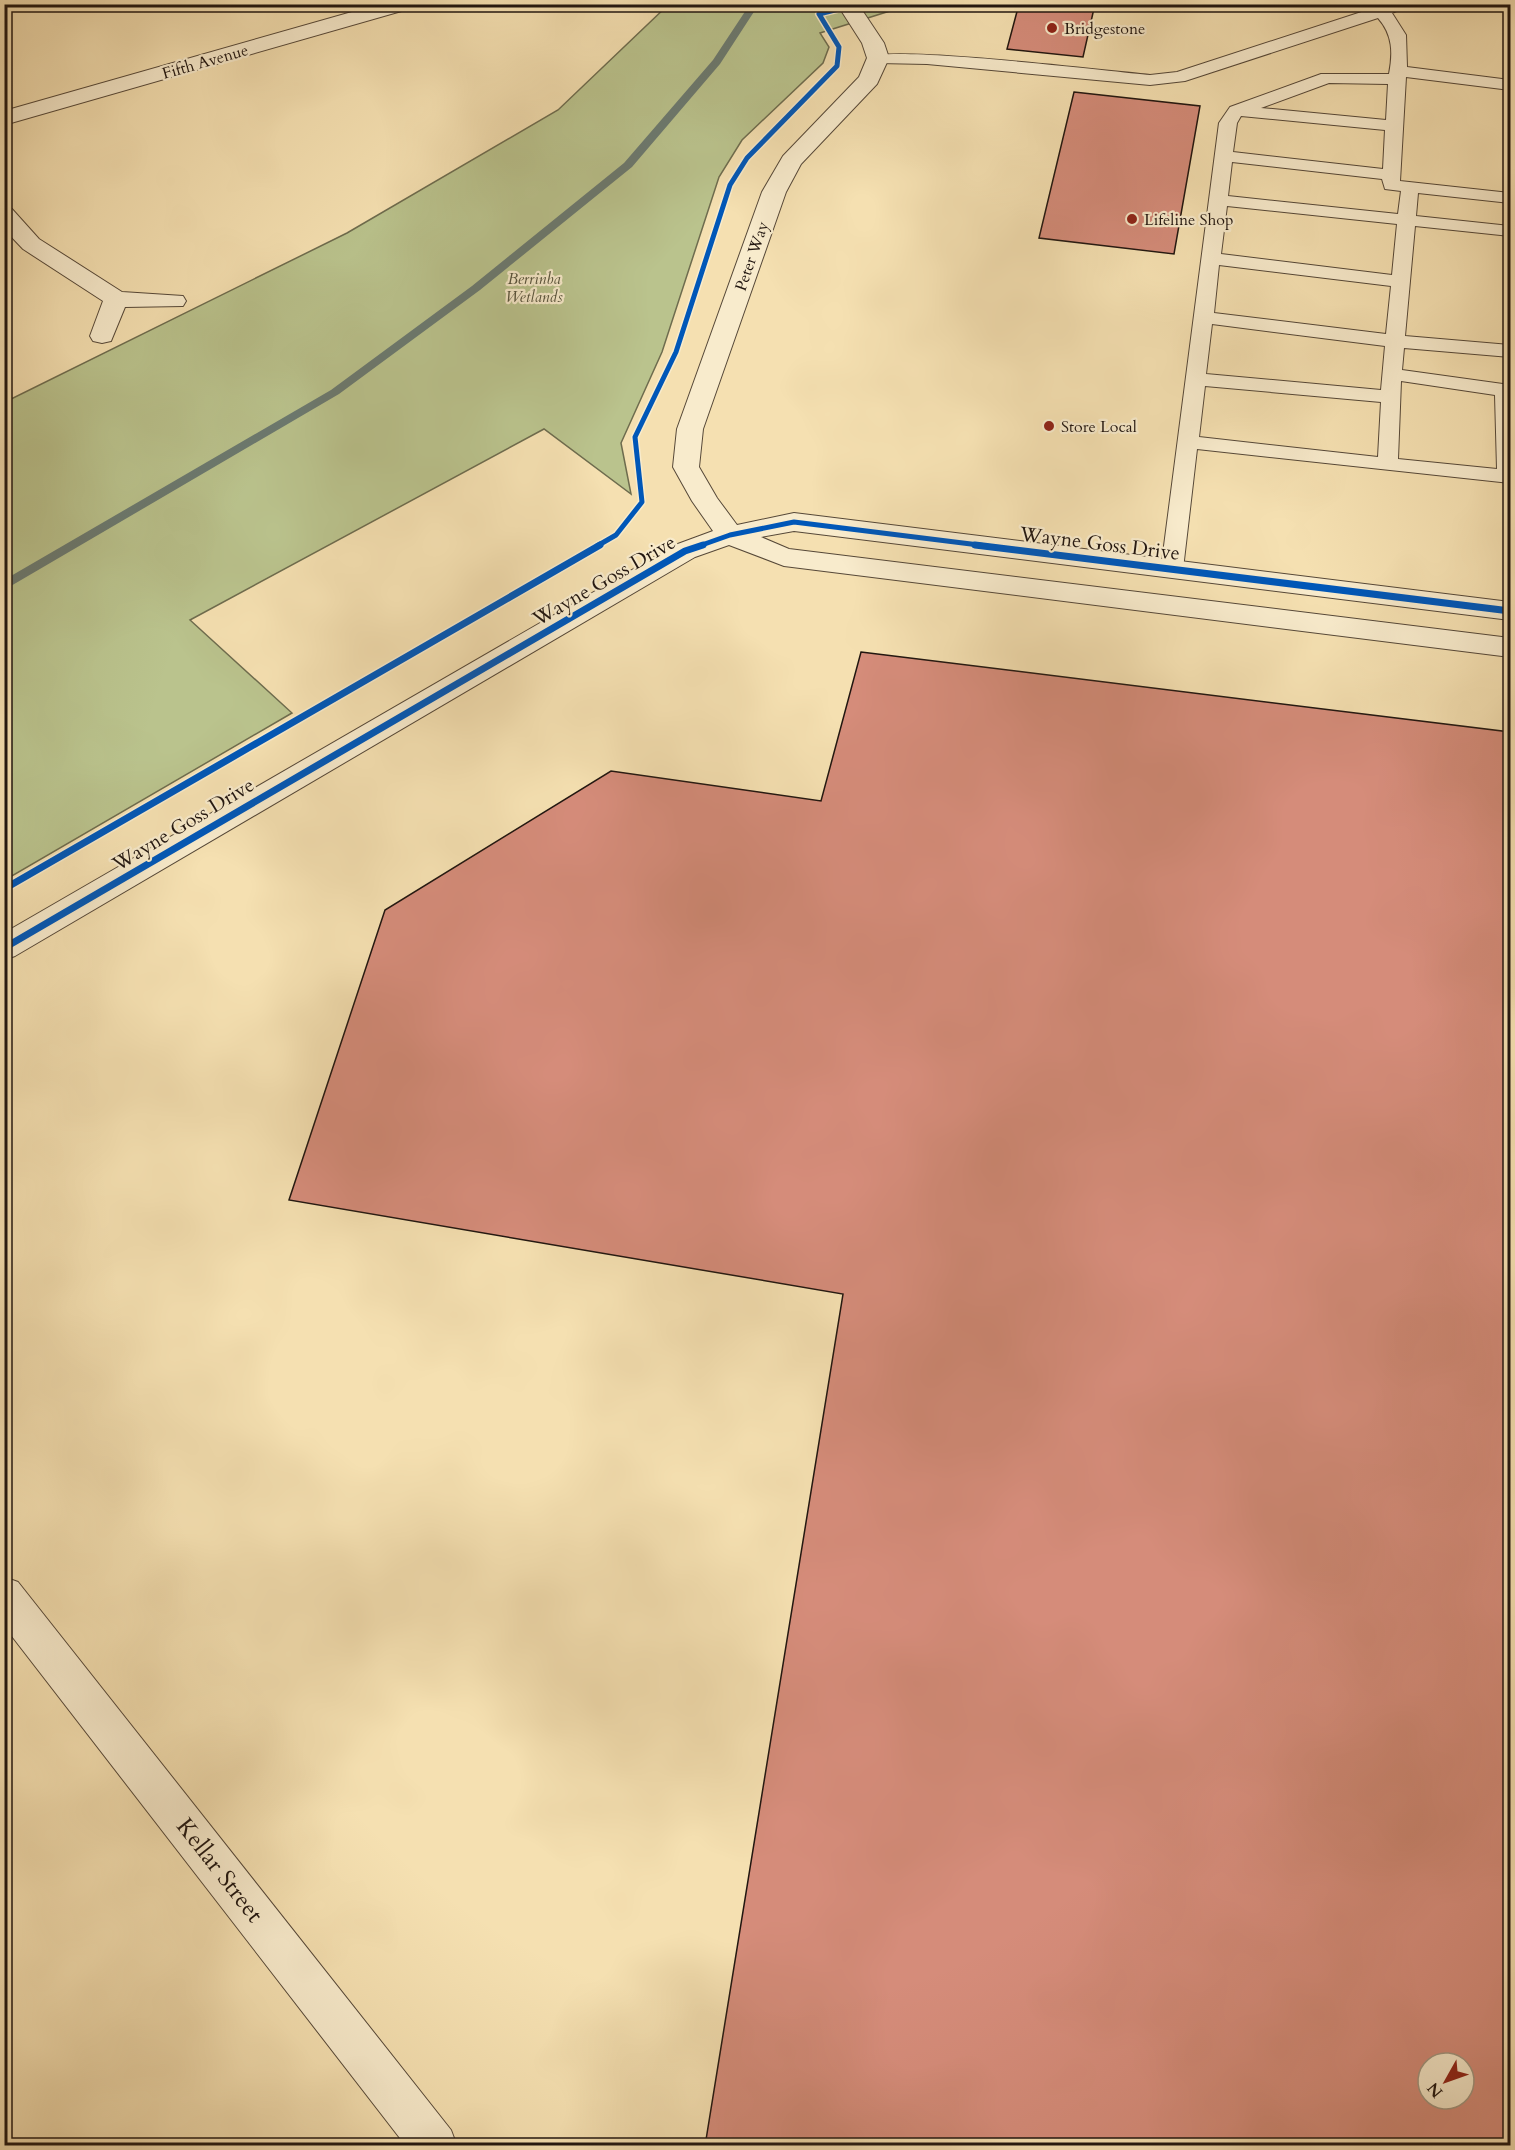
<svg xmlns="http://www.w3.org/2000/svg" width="1515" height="2150" font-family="Cardo,serif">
<rect width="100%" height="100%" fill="#f5e0b1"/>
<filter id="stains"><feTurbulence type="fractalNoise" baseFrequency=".00333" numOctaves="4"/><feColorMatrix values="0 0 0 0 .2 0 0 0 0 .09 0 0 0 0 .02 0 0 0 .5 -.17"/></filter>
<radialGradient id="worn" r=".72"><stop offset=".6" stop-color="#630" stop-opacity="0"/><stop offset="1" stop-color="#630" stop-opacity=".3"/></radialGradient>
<path fill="#bac38d" stroke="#6e6c4e" stroke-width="1.5" d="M668 5H909L820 33 829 47 823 63 742 140 719 177 662 352 621 443 631 494 544 429 190 620 292 713 5 880V402L347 233 558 110Z"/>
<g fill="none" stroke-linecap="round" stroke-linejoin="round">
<path fill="#6b7a71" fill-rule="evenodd" d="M750 4H759L720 64 632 167 480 290 339 394 4 590V580L331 390 472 286 624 163 713 60Z"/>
</g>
<path fill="#d58c7a" stroke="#211610" stroke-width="1.5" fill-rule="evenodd" d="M1019 4H1095L1083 57 1007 49Z
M1074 92 1200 106 1174 254 1039 238Z
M861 652 1510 732V2146H705L843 1294 289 1200 385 910 611 771 821 801ZM1428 2063H1464V2099H1428Z"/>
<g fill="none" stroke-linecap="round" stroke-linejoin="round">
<defs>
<path id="service" d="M1386 4H1412L1392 13 1406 35 1407 67 1510 80V90L1406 77 1400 181 1510 193V203L1418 193 1416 216 1510 226V236L1415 226 1405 336 1510 345V357L1404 348 1402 370 1510 385V483L1197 449 1183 569 1179 574H1165L1161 569 1219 123 1230 107 1321 74H1389C1393 53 1393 35 1378 18L1185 81 1150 85 927 64 878 63 870 58C880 44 1117 72 1150 75L1177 72ZM1329 83 1388 84 1386 120 1261 108ZM1241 116 1385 130 1383 169 1233 152 1237 123ZM1232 162 1382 179 1385 189 1401 191 1398 214 1228 196ZM1227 206 1397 224 1392 275 1221 254ZM1219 265 1391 286 1386 334 1214 313ZM1212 324 1385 346 1381 390 1206 374ZM1401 381 1495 395 1497 469 1398 459ZM1205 386 1381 402 1378 457 1199 437Z"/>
<path id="minor" d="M837 4H858L884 43 889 58 877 84 801 164 786 192 703 429 699 467 717 498 737 525 794 513 1510 602V620L794 531 761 537 789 549 1510 638V657L784 566 729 545 695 557 15 956 4 960V933L675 545 713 531 692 501 673 467 677 429 762 192 783 156 859 77 867 58 862 43Z
M4 207 12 209 39 239 122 292 183 296 186 301 183 306 125 307 111 341 102 343 93 341 90 336 103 301 23 249 4 229Z
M4 1577 18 1582 451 2130 457 2146H406L4 1626Z"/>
<path id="tertiary" d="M380 4H415L412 8 4 125V111Z"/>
</defs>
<use href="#service" stroke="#564838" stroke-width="2"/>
<use href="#minor" stroke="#564838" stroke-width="2"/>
<use href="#tertiary" stroke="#564838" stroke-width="2"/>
<use href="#service" fill="#f8ebcc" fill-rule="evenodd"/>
<use href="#minor" fill="#f8ebcc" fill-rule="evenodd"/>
<use href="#tertiary" fill="#f8ebcc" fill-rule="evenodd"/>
<defs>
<path id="cycleway-far1" d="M597 546 616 535 642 502 635 437 676 352 730 185 747 158 837 66 839 47 819 14 858 4
M699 546 730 535 794 522 987 546"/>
<path id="cycleway" d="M975 545 1510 611
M4 889 600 545
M4 948 685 551 703 545"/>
</defs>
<use href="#cycleway-far1" stroke="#f8ebcc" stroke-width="8"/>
<use href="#cycleway" stroke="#f8ebcc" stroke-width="10"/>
<use href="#cycleway-far1" stroke="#0057b8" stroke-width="5"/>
<use href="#cycleway" stroke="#0057b8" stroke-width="7"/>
</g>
<g fill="#8f2418" stroke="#f8ebcc" stroke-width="2">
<circle cx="1052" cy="28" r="6"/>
<circle cx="1132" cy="219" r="6"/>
<circle cx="1049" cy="426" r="6"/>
</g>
<g text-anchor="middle" stroke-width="4.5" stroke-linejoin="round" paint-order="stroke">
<g font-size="16" fill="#211610" stroke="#f8ebcc" text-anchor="start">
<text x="1064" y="34">Bridgestone</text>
<text x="1144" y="225">Lifeline Shop</text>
<text x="1061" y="432">Store Local</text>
</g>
<g font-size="16" fill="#211610" stroke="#f8ebcc">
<text transform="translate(205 61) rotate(-16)" y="6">Fifth Avenue</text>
<text transform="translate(751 256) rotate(-71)" y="6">Peter Way</text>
</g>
<g font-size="16" font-style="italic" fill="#57533c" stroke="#f8ebcc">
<text x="534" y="284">Berrinba<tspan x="534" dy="18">Wetlands</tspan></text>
</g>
<g font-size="20" fill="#211610" stroke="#f8ebcc">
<text transform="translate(1100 543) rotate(7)" y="7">Wayne Goss Drive</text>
<text transform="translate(604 580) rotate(-30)" y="7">Wayne Goss Drive</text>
<text transform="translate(183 824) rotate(-31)" y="7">Wayne Goss Drive</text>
</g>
<g font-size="24" fill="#211610" stroke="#f8ebcc">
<text transform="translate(220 1870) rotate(52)" y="8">Kellar Street</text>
</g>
</g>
<rect width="1515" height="2150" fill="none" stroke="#f5e0b1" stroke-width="24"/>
<rect x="6" y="6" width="1503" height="2138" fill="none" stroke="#211610" stroke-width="3"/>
<rect x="12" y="12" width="1491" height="2126" fill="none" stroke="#211610" stroke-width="1.5"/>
<g transform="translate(1446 2081) rotate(230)"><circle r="28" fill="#f8ebcc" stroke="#a29681" stroke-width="1.5"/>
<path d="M0-4.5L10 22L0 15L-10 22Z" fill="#8f2418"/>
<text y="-9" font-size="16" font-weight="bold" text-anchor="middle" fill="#211610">N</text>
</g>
<rect width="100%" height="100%" filter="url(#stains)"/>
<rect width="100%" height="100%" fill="url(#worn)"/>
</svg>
